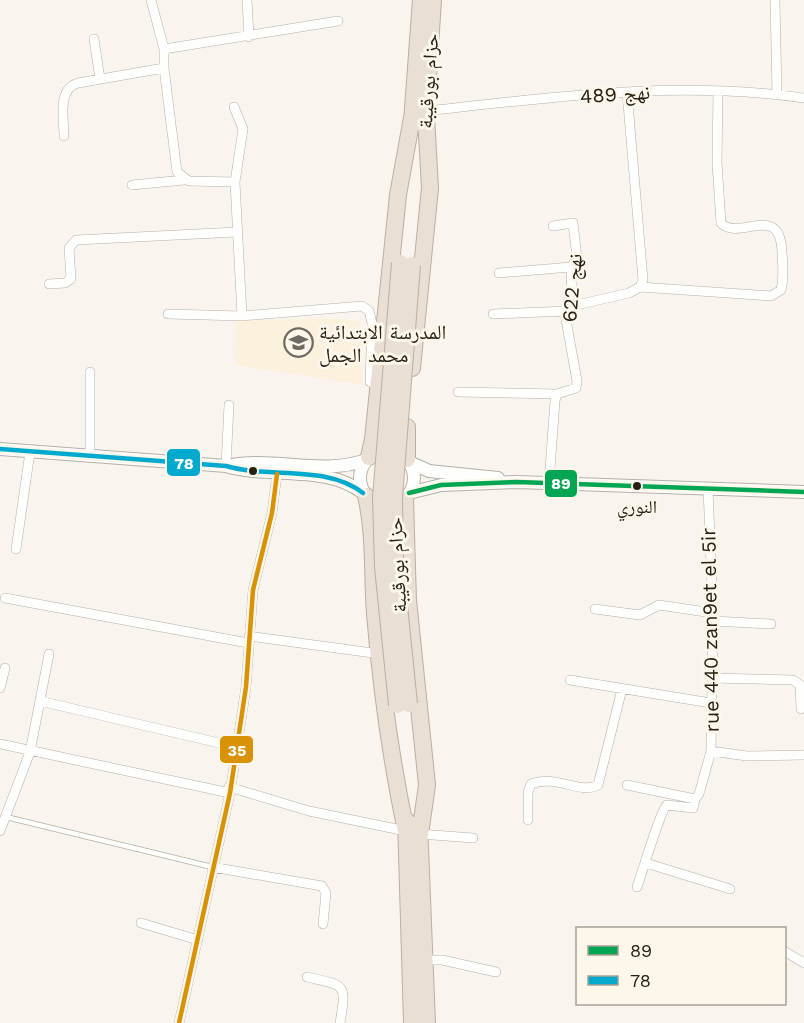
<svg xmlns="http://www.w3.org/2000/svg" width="804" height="1023" font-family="'Work Sans','Noto Naskh Arabic',sans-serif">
<rect width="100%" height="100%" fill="#f9f5ee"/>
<path fill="#fcf1dd" d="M327 318 360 321 363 385 235 365 236 321Z"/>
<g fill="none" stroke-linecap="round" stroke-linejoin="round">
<defs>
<path id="lane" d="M6 817 212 867"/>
<path id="street" d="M151 0 164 49V68L177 172 189 181 235 182
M247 0 249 37
M775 0 777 94
M94 39 100 79
M164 49 338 21
M234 107 243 129 235 182 242 316
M427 111C552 97 679 80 804 98
M64 136C64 118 57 89 78 83L164 68
M132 185 184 180
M499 273 571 267
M49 284 65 283 71 279 69 248 76 240 237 232
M640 287 771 296 781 290C784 278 783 266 782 252 780 201 739 242 721 223L717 163 718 91
M572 306 629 293 640 287 643 280 627 92
M168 314 242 316 362 306 369 311 372 323 370 382 379 386
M493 314 566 311
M458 392 557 394
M90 457V372
M226 466 229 405
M549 482 555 401 557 394 576 388 577 381 565 314 572 306 571 267 577 258 573 223 553 226
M708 488 713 613 711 751 747 756 804 755
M16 549 30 452
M5 598 248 643
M595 609 640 615 659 605 713 613
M713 621 771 624
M249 636 380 654
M712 678 793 680 800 685 801 709
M570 680 711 703
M0 688 5 668
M40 701 236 747
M0 744 230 793
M627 785 695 799 699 794 711 751
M229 787 309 811 406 831
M528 820V792L531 784C557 774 580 795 598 785L622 689
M0 831 30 752 49 654
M420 834 473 838
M646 863 730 889
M212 867 322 886 326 893 323 924
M637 887C642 873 661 809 667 805L693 808 695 799
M141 923 198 940
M784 951 804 963
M425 960H442L496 972
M307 977C345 986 347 982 340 1023
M179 1023 230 793 246 687 253 590 272 513 277 474"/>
<path id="secondary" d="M0 449 226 466C270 479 326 464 363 493
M360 478a27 27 0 1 1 54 0a27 27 0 1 1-54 0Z
M409 462 429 471 498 478
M228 466C273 456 321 476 366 460
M409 493 441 485 517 482 804 492"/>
<path id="highway" d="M412 122 421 0
M425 126 433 0
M412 368 430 188 426 116
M369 457 373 439 398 195 413 112
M407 459V427
M366 496C375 534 372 575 375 614 381 687 391 760 406 831
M405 499 408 600 427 785 420 834
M406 820 412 1023
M419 823 427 1023"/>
</defs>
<use href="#lane" stroke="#b5b0a7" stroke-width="6"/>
<use href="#street" stroke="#b5b0a7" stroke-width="10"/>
<use href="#secondary" stroke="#b5b0a7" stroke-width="14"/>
<use href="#highway" stroke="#bbafa2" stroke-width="18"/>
<use href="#lane" stroke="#fefefc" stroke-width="4.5"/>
<use href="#street" stroke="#fefefc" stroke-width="9"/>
<use href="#secondary" stroke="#fefefc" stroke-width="12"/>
<use href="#highway" stroke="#e9dfd4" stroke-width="16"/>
<defs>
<path id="highway-bridge" d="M409 704 395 566 394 497 412 265
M397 705 383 567 381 498 400 263"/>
</defs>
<use href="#highway-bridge" stroke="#bbafa2" stroke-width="18" stroke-linecap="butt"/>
<use href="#highway-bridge" stroke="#e9dfd4" stroke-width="16"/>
<defs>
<path id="bus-1" d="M409 493 441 485 517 482 804 492"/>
<path id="bus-2" d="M0 449 226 466C270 479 326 464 363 493"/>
<path id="bus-3" d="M179 1023 230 793 246 687 253 590 272 513 277 474"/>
</defs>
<use href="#bus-1" stroke="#fdf6ea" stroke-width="9"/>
<use href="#bus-2" stroke="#fdf6ea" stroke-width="9"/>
<use href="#bus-3" stroke="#fdf6ea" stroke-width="9"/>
<use href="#bus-1" stroke="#00a651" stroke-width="4.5"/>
<use href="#bus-2" stroke="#00a9ce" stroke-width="4.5"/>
<use href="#bus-3" stroke="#d89203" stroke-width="4.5"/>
</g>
<defs>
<symbol id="school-ring" viewBox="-11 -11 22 22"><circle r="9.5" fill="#fdf6ea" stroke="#706b61" stroke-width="1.5"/><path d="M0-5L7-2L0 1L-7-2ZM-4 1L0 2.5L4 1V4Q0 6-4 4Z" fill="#706b61"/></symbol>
</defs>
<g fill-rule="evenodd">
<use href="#school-ring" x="282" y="326" width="33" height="33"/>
</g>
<g fill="#272115" stroke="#fdf6ea" stroke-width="2">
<circle cx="253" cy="471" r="5"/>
<circle cx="637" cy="486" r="5"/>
</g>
<g text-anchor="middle" stroke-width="6" stroke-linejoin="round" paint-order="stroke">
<g font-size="18" fill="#272115" stroke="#fdf6ea">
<text x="637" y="513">النوري</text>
</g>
<g font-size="20" fill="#272115" stroke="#fdf6ea">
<text transform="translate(428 81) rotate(-86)" y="7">حزام بورقيبة</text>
<text transform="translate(615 94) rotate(-4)" y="7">نهج 489</text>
<text transform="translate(572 288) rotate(-85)" y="7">نهج 622</text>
<text transform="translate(397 565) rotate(-93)" y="7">حزام بورقيبة</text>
<text transform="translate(710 630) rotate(-91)" y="7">rue 440 zan9et el 5ir</text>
</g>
<g font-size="20" fill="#272115" stroke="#fdf6ea" text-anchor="start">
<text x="319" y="339">المدرسة الابتدائية<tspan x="319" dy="23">محمد الجمل</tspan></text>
</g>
</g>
<g stroke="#fdf6ea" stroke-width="2">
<rect x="166" y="448" width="35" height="29" rx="6" fill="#00a9ce"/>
<rect x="544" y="469" width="34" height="29" rx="6" fill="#00a651"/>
<rect x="219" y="735" width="35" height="29" rx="6" fill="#d89203"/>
</g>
<g font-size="16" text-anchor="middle" font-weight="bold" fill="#fff">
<text x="184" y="469">78</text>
<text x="561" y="489">89</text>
<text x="237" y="756">35</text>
</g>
<rect x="576" y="927" width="210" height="78" fill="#fdf6ea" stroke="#a7a195" stroke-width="1.5"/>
<rect x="588" y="946" width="30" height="9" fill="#00a651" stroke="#a7a195" stroke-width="1.5"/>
<text x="630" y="957" font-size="18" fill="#272115">89</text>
<rect x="588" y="976" width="30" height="9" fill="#00a9ce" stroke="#a7a195" stroke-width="1.5"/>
<text x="630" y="987" font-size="18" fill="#272115">78</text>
</svg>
